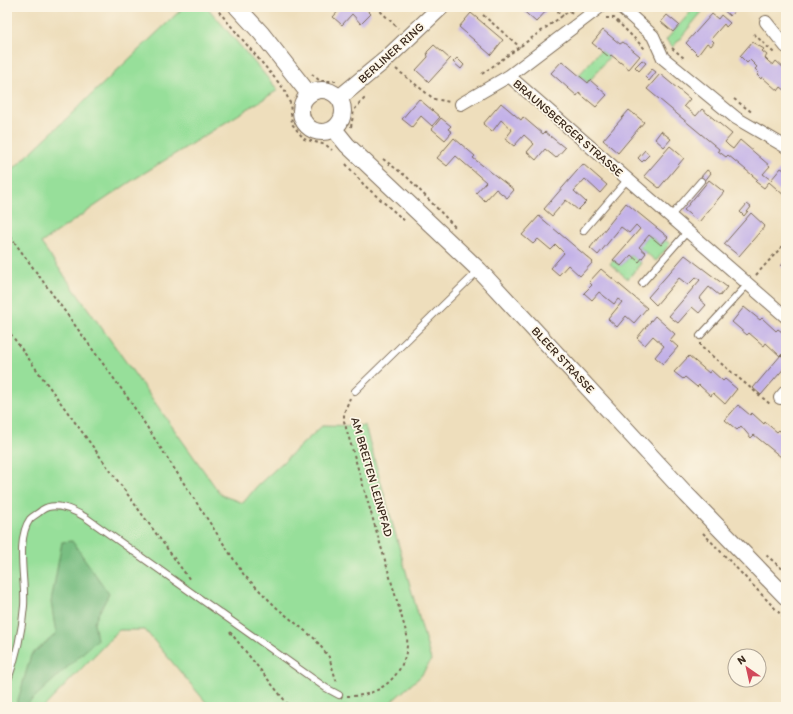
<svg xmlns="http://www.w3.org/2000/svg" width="793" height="714" font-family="Itim,sans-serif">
<rect width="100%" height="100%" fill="#fcf5e5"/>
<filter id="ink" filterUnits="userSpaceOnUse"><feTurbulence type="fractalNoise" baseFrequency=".025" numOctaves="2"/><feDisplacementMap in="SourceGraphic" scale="8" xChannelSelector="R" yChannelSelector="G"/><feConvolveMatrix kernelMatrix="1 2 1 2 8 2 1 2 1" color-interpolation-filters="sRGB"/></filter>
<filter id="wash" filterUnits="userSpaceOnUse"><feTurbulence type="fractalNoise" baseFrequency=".012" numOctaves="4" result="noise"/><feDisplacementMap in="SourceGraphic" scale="16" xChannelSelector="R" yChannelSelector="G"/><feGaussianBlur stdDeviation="0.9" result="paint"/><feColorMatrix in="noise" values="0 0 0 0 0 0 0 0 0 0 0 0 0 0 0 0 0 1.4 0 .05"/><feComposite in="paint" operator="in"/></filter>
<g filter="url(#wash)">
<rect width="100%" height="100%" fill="#eedebc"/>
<path fill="#97df9a" stroke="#69845c" d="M184 7H207L278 90 133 180 41 243 221 495 243 503 257 486 323 425 365 426 431 660 421 676 385 707H210L145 630H119L44 707H7V169L10 172Z
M695 7H706L673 47 666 40Z
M601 50 609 57 588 83 579 75Z
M649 235 661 245 665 240 670 244 656 261 639 247Z
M631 255 641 263 628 279 610 264 613 260 621 266Z"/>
<path fill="#79be82" stroke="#5a7450" d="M72 541 109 594 94 622 97 640 24 707H16L31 655 56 634 51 602 62 542Z"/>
<g id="blocks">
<path fill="#c2b1e8" d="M342 7H364L371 14 361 24 352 14 342 25 333 17Z
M519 7H545L548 9 536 22Z
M720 7H738L730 16Z
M471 13 503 40 491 55 459 27Z
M712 14 718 19 721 15 730 23 726 27 724 24 711 39 714 42 711 46 707 43 698 55 686 43Z
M667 15 679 25 673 32 661 22Z
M603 30 620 44 623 42 640 56 629 69 611 55 609 57 592 43Z
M752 42 764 49 762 51 767 55 765 58 769 62 773 65 776 61 786 70V91L781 87 778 91 762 77 761 79 757 75 759 73 755 69 757 67 750 60 747 63 740 56Z
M434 45 450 59 429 82 416 70 428 57 427 52Z
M457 58 464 65 461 69 453 62Z
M642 60 646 63 639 71 635 67Z
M562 61 588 83 590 80 607 95 596 107 579 93 577 96 551 73Z
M652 69 656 72 649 81 645 77Z
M660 74 690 99 684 106 696 116 702 109 732 134 725 142 729 146 733 149 740 140 770 166 763 174 771 180 781 168 786 171V197L769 182 764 188 756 182 758 180 728 155 726 157 718 151 719 149 647 89Z
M419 99 440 117 432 126 421 116 412 127 402 119Z
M501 103 521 120 523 117 543 134 545 132 565 148 556 158 545 149 536 160 527 152 534 144 524 135 514 146 505 139 512 130 501 120 492 132 483 124Z
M629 110 644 122 618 153 603 140Z
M441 118 451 126 448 129 452 132 445 140 432 129Z
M661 131 671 139 664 147 655 139Z
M454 138 475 156 473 158 514 190 507 198 496 189 485 201 476 193 486 182 456 156 447 166 437 158Z
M670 146 684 158 659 188 644 176Z
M645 150 649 155 642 162 638 158Z
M583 164 607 185 600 193 585 179 574 191 586 202 578 210 566 200 552 216 544 209Z
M707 170 711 173 704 182 700 178Z
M709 180 724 192 699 222 684 210Z
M626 203 668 237 661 245 649 235 639 247 646 253 639 262 631 255 621 266 613 260 640 229 636 225 629 233 621 227 598 255 590 248Z
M747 204 751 207 744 216 740 212Z
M751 213 765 226 739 256 724 244Z
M539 216 593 262 580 276 568 265 559 275 551 268 564 253 556 245 551 250 538 239 533 244 522 235Z
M685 255 727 287 720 296 709 287 699 299 706 305 699 313 692 307 678 323 669 316 700 280 696 277 688 285 679 278 656 305 648 297Z
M786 260V271L781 266Z
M601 269 647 308 634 323 626 316 617 327 608 319 622 302 618 299 614 304 599 292 592 300 584 293 592 285 589 282Z
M744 307 760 320 762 318 776 331 778 329 786 335V358L782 354 780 356 766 343 764 346 749 333 747 335 732 322Z
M655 316 675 334 670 340 678 347 663 364 655 357 664 346 653 336 645 345 637 338Z
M781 355 786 360V366L761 395 753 388Z
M689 356 709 373 711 370 723 381 725 379 737 389 725 404 713 393 711 396 699 385 697 387 685 377 683 379 674 372Z
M738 405 750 415 752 413 764 424 765 422 777 432 779 430 786 436V451L781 457 754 435 751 438 741 426 737 430 725 420Z"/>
</g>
</g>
<g filter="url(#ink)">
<use href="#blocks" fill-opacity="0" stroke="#7a6955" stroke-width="1"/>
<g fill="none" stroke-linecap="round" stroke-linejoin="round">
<defs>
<path id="service" d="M670 217 701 181
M583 231 627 180
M642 283 687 232
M700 336 748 284
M355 391 479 270
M7 683C16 658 22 633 24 606 26 582 15 540 30 519 33 516 39 513 42 510 55 501 73 510 85 517L326 688 339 695"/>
<path id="minor" d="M621 7 653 36 663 58 736 118 786 147
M766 22 786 47
M509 76 786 317
M461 104 509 76 600 7
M780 398 786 391"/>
<path id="tertiary" d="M237 7 261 33 309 94
M301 111a21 21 0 1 1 42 0a21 21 0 1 1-42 0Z
M339 98 385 60 441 7
M334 129 347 145 479 270 687 495 786 597"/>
</defs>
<use href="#service" stroke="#7a6955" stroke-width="8"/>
<use href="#minor" stroke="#7a6955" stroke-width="14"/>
<use href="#tertiary" stroke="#7a6955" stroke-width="18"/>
<path stroke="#7a6955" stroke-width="2" stroke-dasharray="3 3" stroke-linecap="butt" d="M215 7 284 89 290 103 292 124 304 139 326 145 332 150
M376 7 398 28
M553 7 563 16
M483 15 520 47
M606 18H614L645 49
M754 34 774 53H776
M672 48 684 58
M396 69 434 99 450 102
M312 74 320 81H336
M482 74 569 11 573 13
M734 99 753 113
M351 127 354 110 364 99 362 96
M383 159 407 177 455 227
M346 164 364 185 406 222
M7 232 128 398 244 575 277 608 315 639 329 657 337 683
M756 275 786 242
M7 329 190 580
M700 343V346L770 404
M703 533 786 620
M766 555 786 572
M230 632 290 707
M347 696C382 698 410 671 407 635L344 421V413L350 398"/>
<use href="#service" stroke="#fff" stroke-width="6"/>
<use href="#minor" stroke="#fff" stroke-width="12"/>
<use href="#tertiary" stroke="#fff" stroke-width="16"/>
</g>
</g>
<g text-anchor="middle" stroke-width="3.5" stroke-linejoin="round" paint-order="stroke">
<g font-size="12" fill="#3b2a1e" stroke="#fcf5e5">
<text transform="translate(391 53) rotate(-42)" y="4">BERLINER RING</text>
<text transform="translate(568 128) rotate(41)" y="4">BRAUNSBERGER STRASSE</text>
<text transform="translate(563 360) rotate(47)" y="4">BLEER STRASSE</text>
<text transform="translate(372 477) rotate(74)" y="4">AM BREITEN LEINPFAD</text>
</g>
</g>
<rect width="793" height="714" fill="none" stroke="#fcf5e5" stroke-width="24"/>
<g transform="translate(747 668) rotate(326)"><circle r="19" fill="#fcf5e5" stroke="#afa495"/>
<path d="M0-3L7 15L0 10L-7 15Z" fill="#d1495b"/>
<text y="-6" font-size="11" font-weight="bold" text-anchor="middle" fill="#3b2a1e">N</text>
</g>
</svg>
